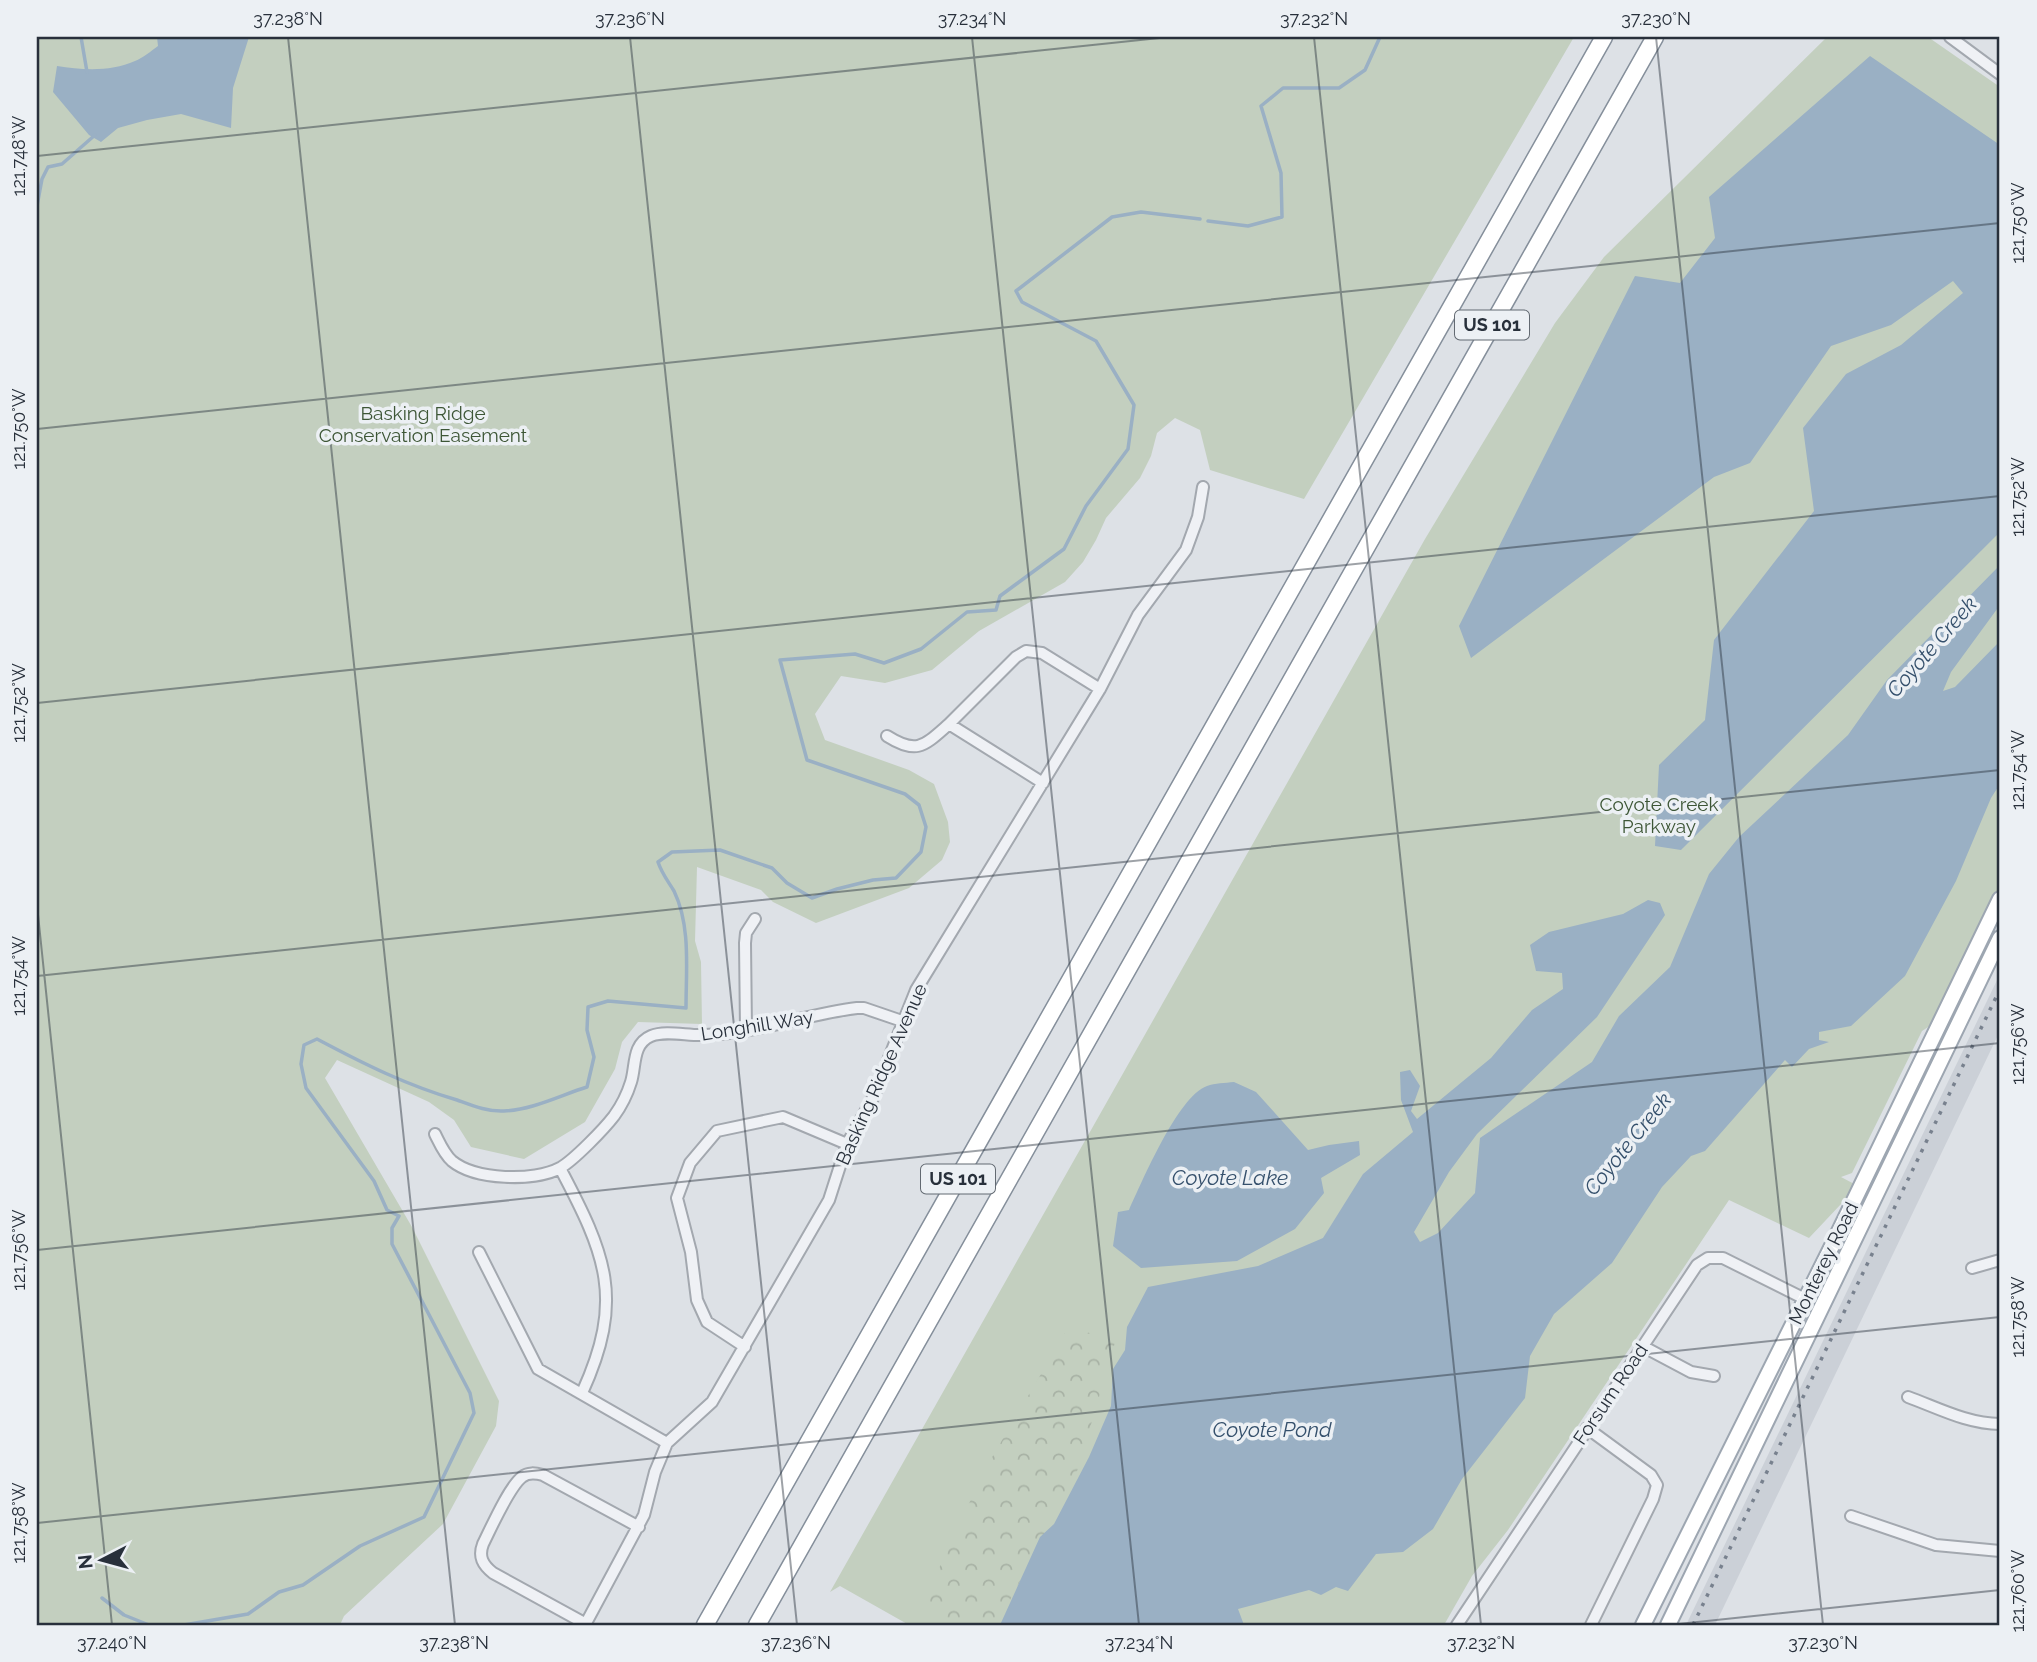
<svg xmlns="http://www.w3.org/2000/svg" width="2037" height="1662" font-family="Raleway,sans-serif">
<defs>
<pattern id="forest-crowns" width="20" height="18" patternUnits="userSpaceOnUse" patternTransform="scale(1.75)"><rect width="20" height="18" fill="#c3cfbf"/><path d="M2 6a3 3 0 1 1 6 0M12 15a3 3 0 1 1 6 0" fill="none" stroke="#a8b2a5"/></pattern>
</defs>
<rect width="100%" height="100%" fill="#dde1e6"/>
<path fill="#cbd0d7" d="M2000 974V1031L1715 1625H1686Z"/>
<path fill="#c3cfbf" d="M37 37H1574L1304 499 1210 470 1200 430 1175 418 1157 433 1151 456 1140 478 1106 518 1096 540 1083 562 1065 582 979 631 932 670 885 683 841 676 815 714 825 740 909 770 934 784 948 822 950 842 942 860 909 888 816 923 773 902 761 890 697 867 695 941 701 962 702 1024 638 1022 622 1042 615 1069 585 1122 524 1159 471 1147 454 1120 429 1102 337 1060 325 1078 412 1227 499 1401 496 1426 443 1524 344 1616 340 1625H37Z
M1827 37H1928L2000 87V899L1942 1018 1922 1031 1852 1173 1841 1177 1858 1186 1809 1238 1729 1200 1508 1530 1472 1576 1444 1625H909L840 1586 830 1592 1425 539 1555 323 1604 257Z"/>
<path fill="url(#forest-crowns)" d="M1068 1328 1116 1339 1078 1469 997 1625H924L929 1590 984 1471Z"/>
<path fill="#9ab0c4" d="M157 37H249L233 88 231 128 181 114 147 120 118 128 101 142 89 135 53 92 57 66C82 70 111 72 135 61 143 58 151 51 158 46Z
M1870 56 2000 145V532L1681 850 1655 846 1659 765 1705 720 1714 640 1814 511 1803 428 1846 374 1901 345 1963 293 1953 281 1891 325 1831 346 1750 463 1714 477 1471 658 1459 626 1635 276 1680 283 1715 238 1709 197Z
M2000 565V605L1951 672 1943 691 1955 687 2000 641V784L1991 798 1956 881 1905 976 1851 1026 1819 1032V1040L1829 1042 1809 1049 1792 1067 1785 1060 1705 1151 1691 1156 1662 1187 1612 1263 1554 1314 1530 1356 1525 1398 1462 1479 1433 1529 1403 1552 1376 1554 1348 1591 1336 1587 1321 1595 1309 1590 1238 1609 1244 1625H1264H1000L1040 1537 1054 1524 1089 1457 1111 1406 1113 1369 1125 1350 1127 1327 1148 1287 1258 1266 1323 1238 1363 1174 1413 1132 1401 1100 1400 1072 1410 1070 1420 1086 1411 1111 1417 1119 1491 1058 1532 1010 1563 989 1562 973 1536 971 1530 945 1549 932 1623 914 1648 900 1660 903 1665 915 1597 1017 1477 1134 1449 1172 1414 1232 1420 1242 1438 1233 1475 1193 1480 1138 1592 1062 1619 1016 1670 967 1709 874 1739 837 1848 735 1887 680Z
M1234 1082 1256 1092 1308 1150 1329 1145 1359 1141 1360 1155 1321 1178 1324 1193 1295 1229 1237 1261 1141 1268 1113 1246 1118 1212 1129 1210C1142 1182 1178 1096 1207 1086 1215 1083 1225 1083 1234 1082Z"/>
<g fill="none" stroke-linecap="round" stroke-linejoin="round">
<path stroke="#9ab0c4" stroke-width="3.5" d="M81 37 87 72
M37 206 42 179 48 167 62 164 95 135
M1208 221 1248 226 1282 217 1281 173 1261 106 1283 88H1339L1365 70 1380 37
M102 1598 124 1615 149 1625
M184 1625 248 1614 279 1592 303 1585 360 1546 424 1517 474 1413 470 1393 392 1244V1228L399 1216 387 1210 374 1181 306 1088 301 1064 304 1045 317 1039C364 1064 406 1085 457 1100 471 1105 488 1112 504 1111 532 1110 561 1095 587 1087L594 1057 587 1030 588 1007 608 1001 686 1008C686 970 691 926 674 891 668 881 662 874 658 862L672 852 720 850 772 868 787 883 812 898 837 889 873 880 896 878 921 852 926 827 919 805 905 794 807 760 780 660 855 654 884 663 921 649 967 612 996 610 1000 596 1064 549 1086 506 1128 449 1134 405 1096 341 1022 302 1016 291 1112 217 1141 212 1200 219"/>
<defs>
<path id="minor" d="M1950 37 2000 74
M887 736C917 755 924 746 949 724
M1043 783 949 724 1016 657 1026 651 1042 653 1100 689
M746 1030 745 943 746 933 755 919
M435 1134C440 1144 444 1154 452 1161 475 1180 534 1182 560 1168 574 1160 604 1129 614 1116 622 1105 627 1095 631 1082 636 1066 632 1044 651 1036 666 1030 688 1036 704 1035 756 1034 806 1014 857 1008H864L902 1021
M560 1168C606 1255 625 1299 582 1393
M479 1252 538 1369 667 1443
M1972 1268 2000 1260
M1642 1346 1691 1372 1714 1376
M745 1347 707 1322 697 1300 691 1252 677 1198 690 1163 717 1131 783 1117 847 1144
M1908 1397C1938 1408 1968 1424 2000 1424
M1587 1428 1651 1475 1657 1485 1653 1499 1591 1625
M1851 1516 1936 1545 2000 1551
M586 1624 493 1573C483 1565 478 1557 483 1544 491 1528 509 1487 522 1477 528 1472 535 1473 543 1475L639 1527
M585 1625 644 1515 655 1472 667 1443 712 1402 829 1200 847 1144 873 1098 916 990 1100 689 1138 615 1186 550 1198 517 1203 487
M1457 1625 1697 1265 1708 1258H1723L1805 1299"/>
<path id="major" d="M1643 1625 1831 1248 2000 899
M1668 1625 2000 938"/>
<path id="highway" d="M705 1625 1604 37
M757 1625 1655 37"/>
</defs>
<use href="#minor" stroke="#a3a8af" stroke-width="14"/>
<use href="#major" stroke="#9da6b1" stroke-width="18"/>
<use href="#highway" stroke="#858f9b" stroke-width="19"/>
<use href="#minor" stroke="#eff1f5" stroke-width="10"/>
<use href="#major" stroke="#fff" stroke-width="14"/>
<use href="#highway" stroke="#fff" stroke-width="16"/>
<path stroke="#78818e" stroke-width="3.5" stroke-dasharray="3.5 7" stroke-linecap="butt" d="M1693 1625 2000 989"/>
</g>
<path fill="none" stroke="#28303b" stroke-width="2" stroke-opacity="0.45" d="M288 37 455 1625M630 37 797 1625M972 37 1139 1625M1314 37 1481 1625M1656 37 1823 1625M1998 37 2000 59M37 156 1169 37M37 429 2000 223M37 703 2000 496M37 905 112 1625M37 976 2000 770M37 1250 2000 1043M37 1523 2000 1317M1669 1625 2000 1590"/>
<g text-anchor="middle" stroke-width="7" stroke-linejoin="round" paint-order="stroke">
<g fill="#ecf0f4" stroke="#636a72" stroke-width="2">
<rect x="1455" y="310.5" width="74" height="29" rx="5"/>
<rect x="921" y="1164.5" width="74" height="29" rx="5"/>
</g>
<g font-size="18" font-weight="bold" fill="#28303b">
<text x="1492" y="331">US 101</text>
<text x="958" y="1185">US 101</text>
</g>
<g font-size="19" fill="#3d5636" stroke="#ecf0f4">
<text x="423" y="420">Basking Ridge<tspan x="423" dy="22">Conservation Easement</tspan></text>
<text x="1659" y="811">Coyote Creek<tspan x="1659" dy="22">Parkway</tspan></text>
</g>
<g font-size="19" fill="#28303b" stroke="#ecf0f4">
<text transform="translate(757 1025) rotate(-9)" y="7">Longhill Way</text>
<text transform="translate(881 1074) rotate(-66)" y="7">Basking Ridge Avenue</text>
<text transform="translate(1823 1263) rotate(-64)" y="7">Monterey Road</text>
<text transform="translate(1610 1394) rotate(-56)" y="7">Forsum Road</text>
</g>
<g font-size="21" font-style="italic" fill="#35506c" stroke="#ecf0f4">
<text transform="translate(1932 647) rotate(-49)" y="7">Coyote Creek</text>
<text transform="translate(1628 1144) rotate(-51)" y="7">Coyote Creek</text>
<text x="1230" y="1185">Coyote Lake</text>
<text x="1272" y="1437">Coyote Pond</text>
</g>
</g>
<rect width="2037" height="1662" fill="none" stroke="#ecf0f4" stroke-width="77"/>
<g transform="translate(102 1560) rotate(264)" stroke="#ecf0f4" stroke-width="5" paint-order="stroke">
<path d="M0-5L12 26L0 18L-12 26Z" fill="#28303b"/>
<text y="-10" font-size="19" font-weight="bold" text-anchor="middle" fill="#28303b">N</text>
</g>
<rect x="38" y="38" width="1960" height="1586" fill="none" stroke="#28303b" stroke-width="2.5"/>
<g font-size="18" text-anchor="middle" fill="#28303b">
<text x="288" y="25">37.238°N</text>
<text x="630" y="25">37.236°N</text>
<text x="972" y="25">37.234°N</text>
<text x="1314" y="25">37.232°N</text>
<text x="1656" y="25">37.230°N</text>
<text transform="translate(19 156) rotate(-90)" y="6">121.748°W</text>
<text transform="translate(2018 223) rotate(-90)" y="6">121.750°W</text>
<text transform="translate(19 429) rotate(-90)" y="6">121.750°W</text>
<text transform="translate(2018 497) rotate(-90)" y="6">121.752°W</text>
<text transform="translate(19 703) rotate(-90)" y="6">121.752°W</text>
<text transform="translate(2018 770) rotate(-90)" y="6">121.754°W</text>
<text transform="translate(19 976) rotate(-90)" y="6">121.754°W</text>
<text transform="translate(2018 1044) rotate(-90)" y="6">121.756°W</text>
<text transform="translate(19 1250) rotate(-90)" y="6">121.756°W</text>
<text transform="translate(2018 1317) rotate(-90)" y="6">121.758°W</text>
<text transform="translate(19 1523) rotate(-90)" y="6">121.758°W</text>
<text transform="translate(2018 1591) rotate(-90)" y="6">121.760°W</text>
<text x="112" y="1649">37.240°N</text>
<text x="454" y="1649">37.238°N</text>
<text x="796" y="1649">37.236°N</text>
<text x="1139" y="1649">37.234°N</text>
<text x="1481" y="1649">37.232°N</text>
<text x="1823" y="1649">37.230°N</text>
</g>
</svg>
